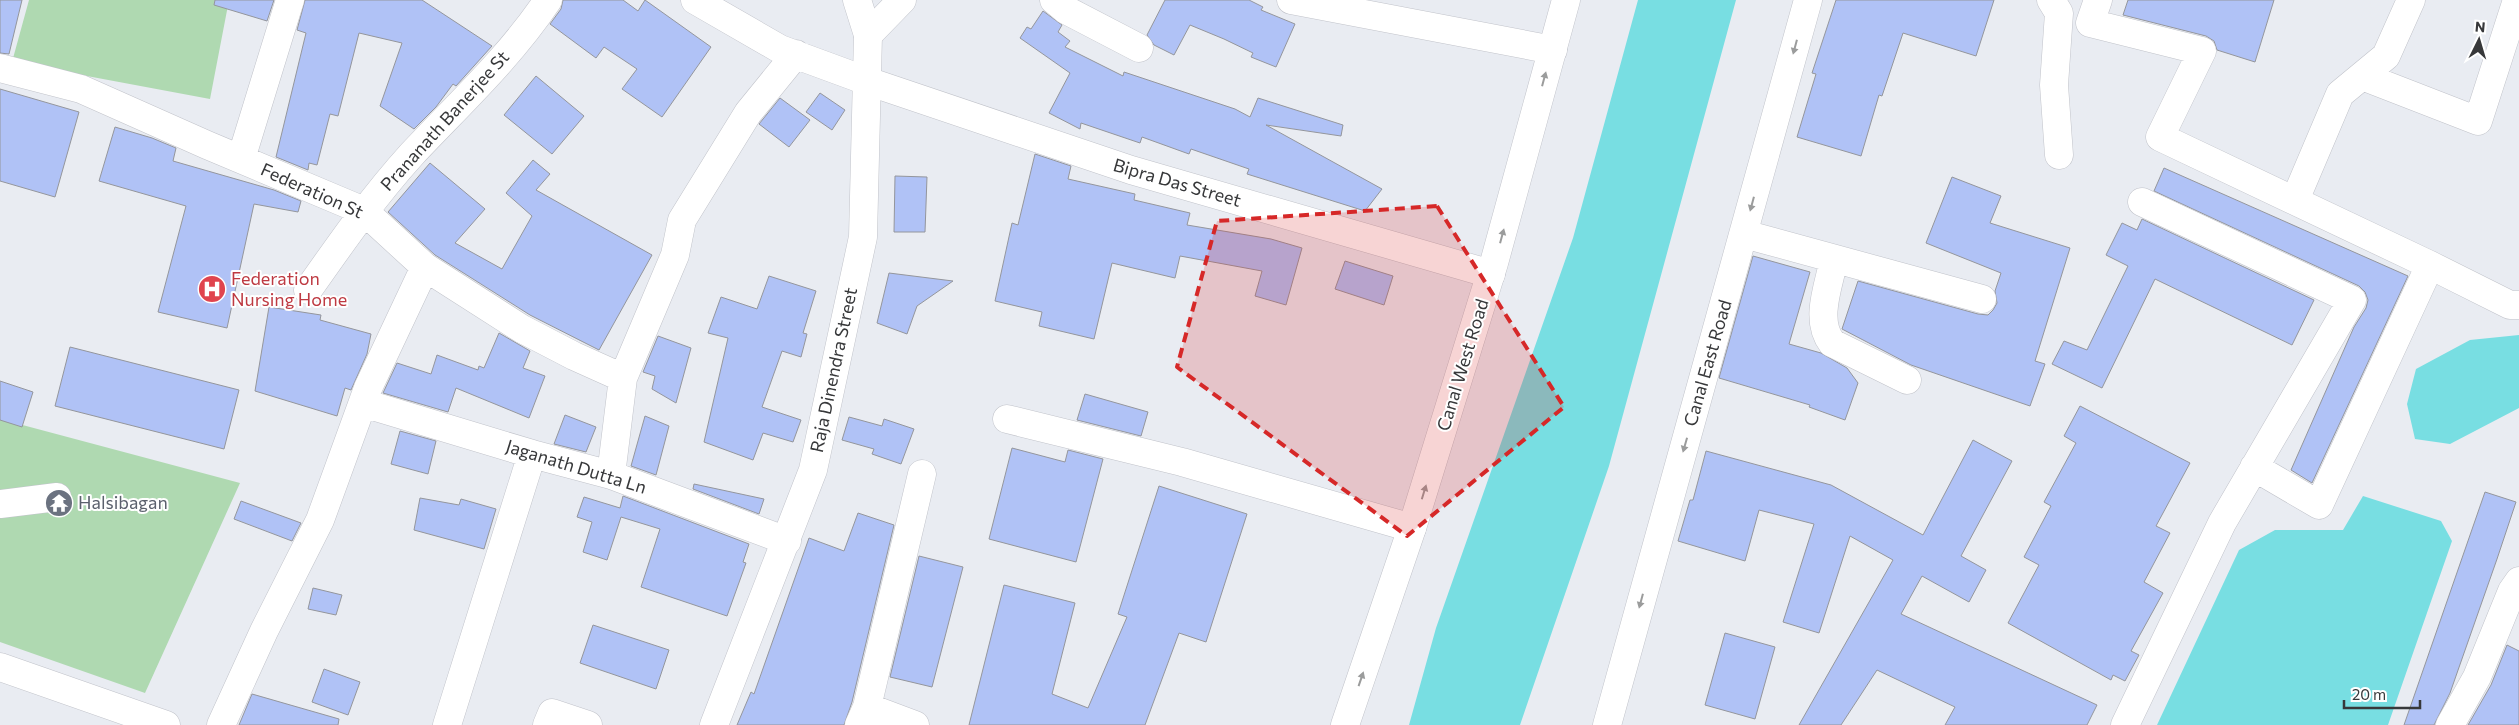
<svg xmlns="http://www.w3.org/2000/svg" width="2519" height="725" font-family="Commissioner,sans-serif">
<rect width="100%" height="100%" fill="#e9ecf2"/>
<path fill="#afd9b1" d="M29 0H229L210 99 12 62Z
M0 419 240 483 145 693 0 642Z"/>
<path fill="#78dee2" d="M1638 0H1736L1609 466 1520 725H1409L1436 628 1573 238Z
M2519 335V408L2450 444 2415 439 2407 404 2416 369 2470 340Z
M2363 496 2441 521 2452 541 2388 725H2157L2239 550 2275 530H2343Z"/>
<path fill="#b0c2f6" stroke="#94969c" d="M0 0H22L9 54 0 53Z
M215 0H274L267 21 214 5Z
M305 0H422L492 46 456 86 453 84 436 107 414 129 380 106 402 43 359 33 338 116 330 114 317 165 309 163 308 170 276 157 306 33 297 30Z
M563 0H623L638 11 645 0 711 47 662 117 622 89 637 69 604 47 596 58 550 24 561 9Z
M1165 0H1249L1263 7 1261 10 1295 24 1276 67 1251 57 1253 53 1224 39 1190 25 1174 55 1154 45 1147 35Z
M1836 0H1994L1976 56 1903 33 1882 96 1879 95 1861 156 1797 137 1816 74 1812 73Z
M2128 0H2274L2255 62 2217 50 2214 41 2206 36 2123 15Z
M1043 11 1062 25 1058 32 1070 41 1065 47 1123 76 1124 72 1235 109 1250 117 1258 98 1343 125 1341 136 1266 125 1382 189 1365 211 1247 174 1249 169 1191 149 1189 154 1142 137 1140 143 1081 123 1080 129 1049 113 1070 73 1020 38 1027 27 1031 29Z
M536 76 584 116 552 154 504 115Z
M0 89 79 112 55 197 0 181Z
M820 93 845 110 832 130 806 112Z
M780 98 810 120 789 147 759 124Z
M115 127 152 138 176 148 173 161 274 190 301 201 298 212 254 204 227 328 158 312 186 206 99 181Z
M1035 154 1071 166 1068 179 1135 194 1134 200 1190 213 1187 225 1271 239 1302 248 1286 305 1255 296 1262 271 1180 256 1175 278 1112 263 1094 339 1039 326 1042 312 995 301 1012 223 1018 225Z
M533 160 550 174 536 190 652 255 599 350 530 315 435 255 388 212 430 163 485 209 455 243 502 269 532 216 506 193Z
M2164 168 2408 276 2312 483 2291 470 2354 327 2366 308 2368 300 2365 292 2359 286 2154 191Z
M895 176 927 177 925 232H894Z
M1952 177 2001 196 1990 223 2070 248 2035 361 2045 364 2030 406 1911 365 1842 329 1858 281 1978 314 1988 315 1993 310 1997 303 1995 291 2001 273 1926 243Z
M2142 219 2314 300 2292 345 2155 279 2102 388 2052 364 2064 341 2087 350 2128 266 2106 255 2122 223 2137 230Z
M1753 256 1810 272 1789 344 1821 353 1847 368 1858 383 1845 420 1809 407 1810 405 1719 378Z
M1345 261 1393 276 1384 305 1335 289Z
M889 273 953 281 917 306 907 334 877 323Z
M769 276 816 291 803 333 807 334 801 357 782 351 762 407 801 420 793 442 763 433 753 460 704 442 728 338 708 333 721 297 757 309Z
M269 307 321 315 320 320 371 334 367 354 351 390 345 388 337 416 255 391Z
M499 333 530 351 523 368 545 376 529 418 456 388 448 412 383 393 397 363 431 374 437 355 478 370 479 366 484 368Z
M658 336 691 348 676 403 652 389 655 376 643 372Z
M70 347 239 390 224 449 55 406Z
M0 381 33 392 22 427 0 420Z
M1085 394 1148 412 1141 436 1077 420Z
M2080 406 2190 463 2156 526 2170 533 2144 582 2163 593 2131 651 2139 655 2125 681 2113 675 2111 680 2008 623 2039 565 2024 557 2051 506 2044 502 2076 443 2064 436Z
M565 415 596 427 586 452 554 444Z
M645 416 669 426 656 475 631 466Z
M849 417 882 426 884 419 914 429 901 464 872 454 874 449 842 440Z
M400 431 436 441 428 474 391 464Z
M1973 440 2012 461 1961 556 1986 570 1969 602 1922 576 1901 614 2097 705 2087 725H1945L1955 707 1877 670 1841 725H1799L1893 560 1850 536 1819 633 1783 622 1814 524 1759 510 1745 561 1678 541 1690 500H1693L1706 451 1831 485 1923 535Z
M1012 448 1065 462 1068 450 1103 459 1076 562 989 539Z
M694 484 764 499 759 514 693 489Z
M1159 486 1247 514 1206 642 1179 633 1145 725H969L1004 585 1075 603 1052 694 1088 708 1127 617 1118 614Z
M2485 492 2516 502 2497 559 2450 693 2434 725H2404Z
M623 496 749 544 743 562 746 563 727 616 641 587 660 529 621 517 607 560 583 552 592 522 577 517 584 497 620 508Z
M420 498 459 505 461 499 496 509 484 549 414 530Z
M241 501 301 523 292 541 234 519Z
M858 513 894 525 852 702 844 725H737L751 692 754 694 809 538 844 551Z
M919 556 963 567 932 687 890 677Z
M313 588 342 595 336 615 308 609Z
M593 625 669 650 656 689 580 663Z
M1725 633 1775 647 1755 719 1705 705Z
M2507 645 2519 651V725H2468L2491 685Z
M324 669 360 682 348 715 312 702Z
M252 694 339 719 338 725H239Z"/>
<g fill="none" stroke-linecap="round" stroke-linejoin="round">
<defs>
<path id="minor" d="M695 0 780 49 867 81 1131 170 1491 274
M1054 0 1066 10 1139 48
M1291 0 1553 50
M2051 0 2059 13 2054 85 2059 155
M2098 0 2090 23 2202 51 2160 137 2430 265 2510 305H2519
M868 35 902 0
M0 68 81 89 207 145 364 211 425 267 522 329 574 356 623 378
M2362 76 2478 121 2517 0
M241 159 290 0
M2295 200 2340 94 2386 56 2411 0
M1744 234 1982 299
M1834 259C1829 285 1814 320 1832 343L1907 380
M308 290C341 243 373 197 412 154 459 104 510 57 548 0
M363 403 532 454 611 475 787 541
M1007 419 1182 462 1412 528
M2254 467 2319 505 2430 265
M611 475 623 378 675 255 682 220 748 113 796 54
M0 504 57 497
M0 667 166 725
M867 707 915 725
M221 725 264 631 320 520 368 388 425 267
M447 725 532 454
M547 725 552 713 588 725
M859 725 867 707 922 474
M2125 725 2222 523 2352 300 2142 202
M2450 725 2477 677 2512 591 2519 581"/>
<path id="major" d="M714 725 813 470 863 237 868 35 857 0
M1345 725 1412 528 1494 263 1566 0
M1607 725 1808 0"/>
</defs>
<use href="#minor" stroke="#c1c3ca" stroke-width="29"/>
<use href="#major" stroke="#c1c3ca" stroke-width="29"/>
<use href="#minor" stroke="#fff" stroke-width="28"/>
<use href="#major" stroke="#fff" stroke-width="28"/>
</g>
<defs><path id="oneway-solid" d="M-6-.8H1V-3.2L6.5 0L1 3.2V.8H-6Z" transform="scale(1.25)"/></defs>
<g fill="#9b9c9c">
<use href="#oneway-solid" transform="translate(1795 47) rotate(105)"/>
<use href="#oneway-solid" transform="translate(1544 79) rotate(-75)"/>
<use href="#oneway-solid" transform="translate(1752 204) rotate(105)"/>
<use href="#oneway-solid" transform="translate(1502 236) rotate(-75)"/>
<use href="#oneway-solid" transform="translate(1685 445) rotate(106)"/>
<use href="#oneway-solid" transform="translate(1424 492) rotate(-73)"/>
<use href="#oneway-solid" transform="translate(1641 601) rotate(105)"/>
<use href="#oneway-solid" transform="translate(1361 679) rotate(-71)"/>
</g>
<path fill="#d62828" fill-opacity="0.2" stroke="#d62828" stroke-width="4" stroke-dasharray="10 6" stroke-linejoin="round" d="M1437 206 1564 407 1407 536 1177 367 1217 221Z"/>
<defs>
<symbol id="hospital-disc" viewBox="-11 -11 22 22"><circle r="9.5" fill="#e0444e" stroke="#fff"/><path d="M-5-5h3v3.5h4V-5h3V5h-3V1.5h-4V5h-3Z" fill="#fff"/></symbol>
<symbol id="temple-disc" viewBox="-11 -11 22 22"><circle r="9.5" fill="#6b7280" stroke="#fff"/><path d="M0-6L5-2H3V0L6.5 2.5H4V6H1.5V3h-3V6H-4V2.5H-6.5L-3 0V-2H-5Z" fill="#fff"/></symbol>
</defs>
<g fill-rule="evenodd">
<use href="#hospital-disc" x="196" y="273" width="32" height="32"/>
<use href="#temple-disc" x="43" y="487" width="32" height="32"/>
</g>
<g text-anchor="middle" stroke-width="4" stroke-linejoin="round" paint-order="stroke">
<g font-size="18" fill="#37383a" stroke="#fff">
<text transform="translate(445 121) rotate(-48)" y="6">Prananath Banerjee St</text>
<text transform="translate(1177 183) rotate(16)" y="6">Bipra Das Street</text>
<text transform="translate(312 191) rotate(24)" y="6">Federation St</text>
<text transform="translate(1708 363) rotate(-74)" y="6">Canal East Road</text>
<text transform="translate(1463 365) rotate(-73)" y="6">Canal West Road</text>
<text transform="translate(834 370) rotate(-78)" y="6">Raja Dinendra Street</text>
<text transform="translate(576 467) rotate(17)" y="6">Jaganath Dutta Ln</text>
</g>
<g font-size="18" fill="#be3a42" stroke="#fff" text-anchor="start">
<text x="231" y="285">Federation<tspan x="231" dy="21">Nursing Home</tspan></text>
</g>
<g font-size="18" fill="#5b616d" stroke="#fff" text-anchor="start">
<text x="78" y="509">Halsibagan</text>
</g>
</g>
<g transform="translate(2479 40) rotate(5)" stroke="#ffffff" stroke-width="4" paint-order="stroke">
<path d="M0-4L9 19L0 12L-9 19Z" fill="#37383a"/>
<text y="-8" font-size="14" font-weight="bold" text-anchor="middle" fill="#37383a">N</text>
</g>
<path d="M2344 700v8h76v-8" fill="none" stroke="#37383a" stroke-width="2.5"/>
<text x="2352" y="700" font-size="15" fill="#37383a" stroke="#ffffff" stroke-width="4" paint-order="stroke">20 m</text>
</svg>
